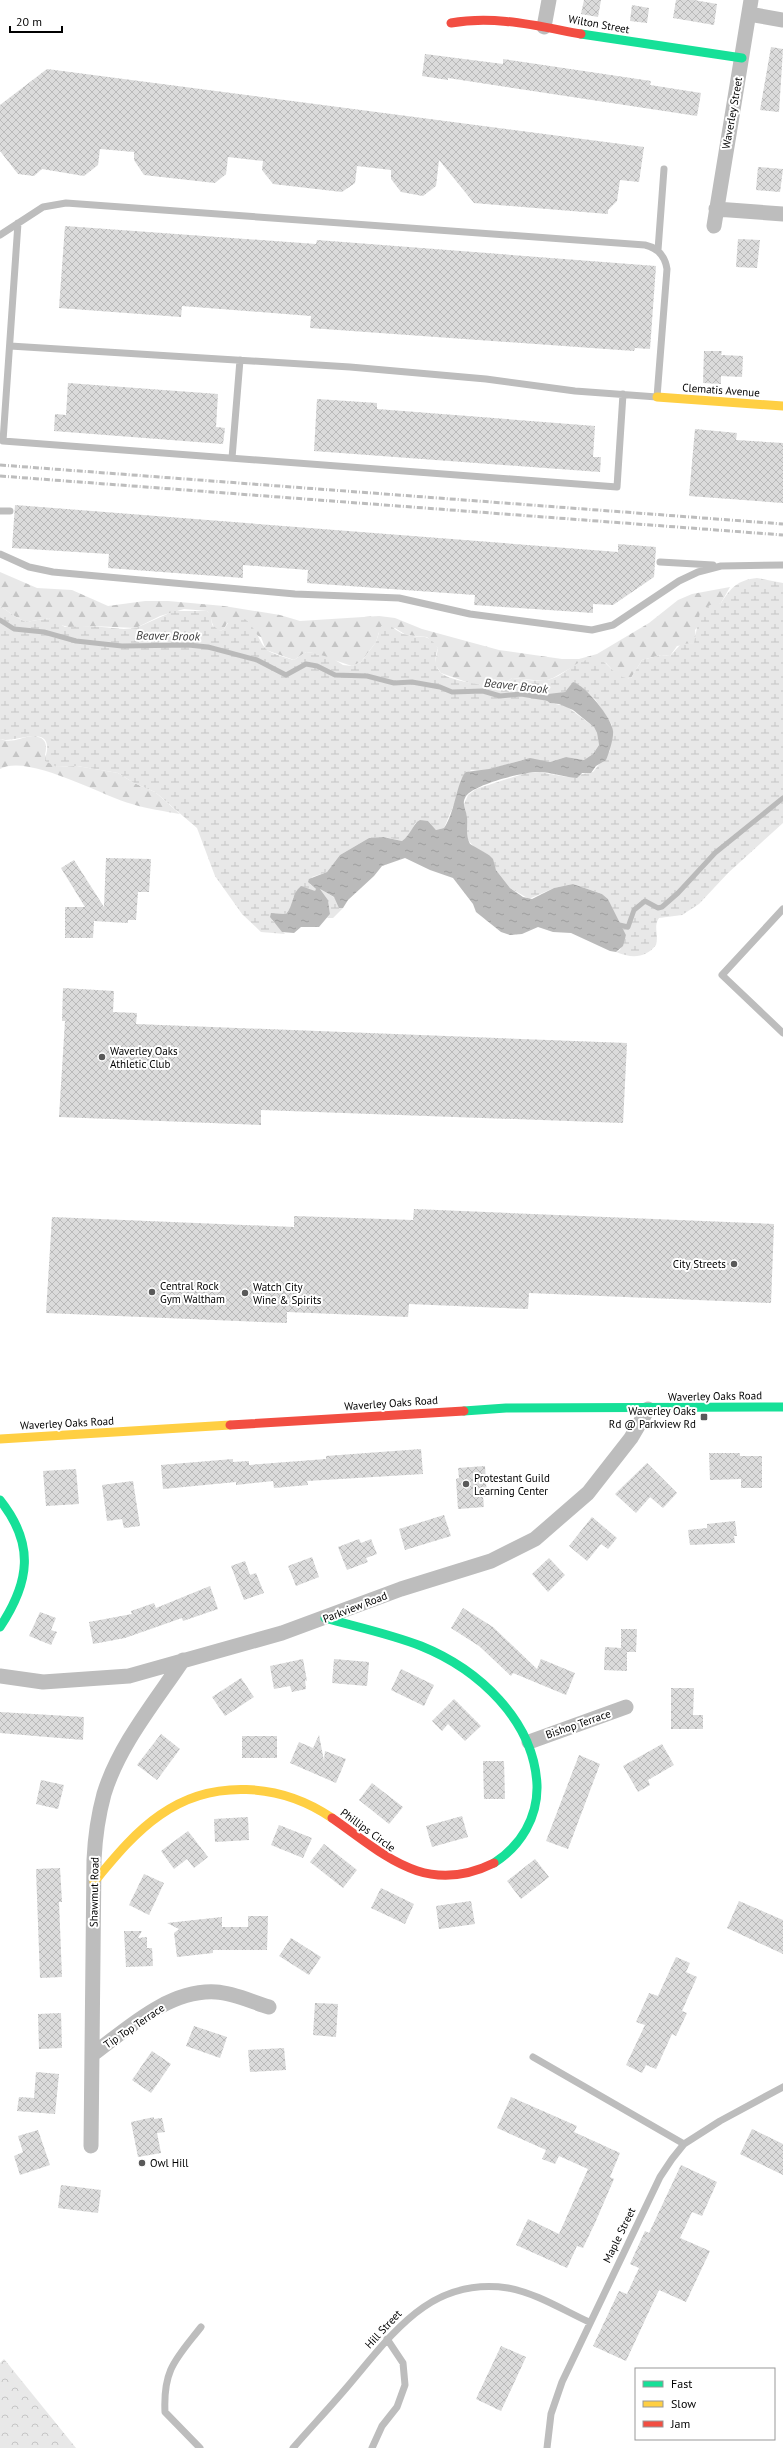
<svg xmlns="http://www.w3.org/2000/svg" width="783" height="2448" font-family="'PT Sans',sans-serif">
<defs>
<pattern id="forest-firs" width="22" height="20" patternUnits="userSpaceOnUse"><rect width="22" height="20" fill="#e8e8e8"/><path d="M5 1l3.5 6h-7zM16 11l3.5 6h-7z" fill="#c5c5c5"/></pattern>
<pattern id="wetland-marsh" width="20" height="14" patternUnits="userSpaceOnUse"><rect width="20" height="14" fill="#e8e8e8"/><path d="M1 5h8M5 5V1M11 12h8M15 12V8" fill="none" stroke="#c5c5c5"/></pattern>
<pattern id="park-crowns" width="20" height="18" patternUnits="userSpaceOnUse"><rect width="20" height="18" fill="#e8e8e8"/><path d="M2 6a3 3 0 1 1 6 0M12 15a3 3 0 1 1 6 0" fill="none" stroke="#c5c5c5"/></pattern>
<pattern id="water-ripples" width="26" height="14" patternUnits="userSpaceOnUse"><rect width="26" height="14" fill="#bababa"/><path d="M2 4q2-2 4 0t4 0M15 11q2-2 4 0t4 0" fill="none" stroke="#9e9e9e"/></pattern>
<pattern id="building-cross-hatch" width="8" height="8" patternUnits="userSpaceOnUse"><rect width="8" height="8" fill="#dbdbdb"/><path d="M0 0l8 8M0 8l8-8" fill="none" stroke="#bababa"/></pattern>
</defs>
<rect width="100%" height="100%" fill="#fff"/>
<path fill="url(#forest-firs)" d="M0 572 37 588 72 590 108 606 145 601H168L224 606 280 615 300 621 379 616 395 618 422 629 499 650 562 659H579L597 654 649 623 678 600 692 594 730 587 721 603 716 605 695 630 696 638 694 643 677 646 670 656 661 655 642 660 631 678 625 679 617 675 606 663 585 660 553 678 544 681 512 678 500 687 472 684 441 673 435 664 438 648 427 637 406 635 395 628 379 632 376 642 361 662 352 666 313 653 306 652 294 660 266 650 261 637 227 623 224 629 220 631C209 627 214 618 207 611L184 609 160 616 136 628 91 626 73 628 56 624 49 618 26 622 16 617 0 606Z
M33 736C45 737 48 743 45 755L57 767 77 766 118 773 134 783 155 792 180 814C164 811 147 809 132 804 102 796 27 753 0 769V739C11 744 21 737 33 736Z"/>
<path fill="url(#wetland-marsh)" d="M757 578 783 583V823L728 873 699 904 682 915 659 918C653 926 659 935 656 945 645 959 631 958 616 952L620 950 626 935 608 899 602 894 573 884 554 888 529 899 510 888 496 870 489 855 476 849 467 839V816L463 807 468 795 476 789 526 773 539 772 567 777 593 772 610 751 612 725 595 699 579 685 572 684 565 692 546 697 550 703 566 706 594 727 597 733 599 745 593 754 584 760 566 757 550 762 526 759 483 771 471 770 461 779 457 797 444 828 436 830 428 821 415 823 410 835 402 841 384 837 369 838 340 855 327 872 312 877 310 884 317 890 293 897 292 906 286 914 275 913 272 920 285 934 261 932 242 914 215 876 197 828 155 792 134 783 118 773 77 766 57 767 45 761C45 756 48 751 47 746 46 726 11 744 0 739V606L16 617 26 622 49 618 65 627 91 626 124 629 136 628 174 611H207L211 615 212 625 220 631 224 629 230 620 245 619C258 630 259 643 267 650 270 653 290 659 294 660L306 652 313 653 332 658 343 665 352 666 361 662 376 642 381 626 387 624C393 627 400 634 407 635 423 639 427 632 438 648 435 657 434 664 440 672 448 681 488 686 500 687L512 678C525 679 538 683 551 679 567 674 576 658 595 659 610 660 614 680 631 678L642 660 661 655 670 656 681 644 694 643 700 612 710 605 721 603C731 588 737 580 757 578Z
M320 889 335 898 341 908H343L333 918H327L330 914 328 900Z"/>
<path fill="url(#park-crowns)" d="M4 2359 76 2448H0V2363Z"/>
<path fill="url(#water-ripples)" d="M573 682C585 685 612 718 613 731 614 737 609 754 606 760L596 766 591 773H582L577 778C564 777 551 772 538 772 523 772 475 784 466 796 461 804 466 809 467 817 468 827 465 834 470 844L489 855 493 859 496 870 510 888 523 897 532 899 554 888 573 884 602 894 608 899 626 935 623 946 616 952 610 951 571 933 553 932 538 927 522 934 510 935 501 932 476 912 473 904 453 878 430 870 405 858 382 866 374 876 348 900 343 908H339L334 897 320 889 328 900 330 914 319 927H301L294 933 282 932 270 917 271 913 286 914C294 905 291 894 301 886L315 891 316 889 308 882 309 879 327 872 340 855 369 838 383 837 402 841C411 835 413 823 420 820L428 821 436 830 444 828C455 813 457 780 466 772L489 769 530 758 550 762 566 757 584 760 593 754 599 745 597 733 594 727 573 710 559 704 550 703 546 700 548 694 565 692Z"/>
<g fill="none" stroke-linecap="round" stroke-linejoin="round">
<path stroke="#bababa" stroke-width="5" d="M0 620 14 629 44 632 76 641 122 646 188 645 208 647 257 660 286 675 306 664 317 666 335 675 367 676 394 683 412 682 440 687 452 692 483 691 500 696 521 694 552 699
M615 924 628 927 634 910 645 901 658 908 662 907 678 893 715 853 783 798"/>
</g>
<path fill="url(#building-cross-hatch)" d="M584 0H601L598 17 581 14Z
M676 0H694L717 4 714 25 673 18Z
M632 5 649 8 647 23 630 21Z
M771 47 783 49 779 112 760 110Z
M425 54 503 64V59L651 81 650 85 701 93 697 116 448 78V80L422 76Z
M47 69 644 147 639 182 620 180 617 201 608 210V214L474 203 439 160 436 186 423 196 401 192 391 179V170L357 166 355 183 342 192 273 184 262 170 263 161 228 157 226 174 215 183 144 175 134 160V152L100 149 98 165 84 176 42 169 34 176 18 174 0 151V105Z
M758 167 783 169 780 192 756 190Z
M65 226 316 244 317 240 656 266 650 349 635 348 634 351 310 328 311 316 182 306 181 317 59 308Z
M738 239 760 240 757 268 736 267Z
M704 351H722L721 355 743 356 742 377 721 376V384L703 383Z
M68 383 218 394 216 427 225 428 223 444 54 431 55 414 66 415Z
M317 399 377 403V409L595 426 593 457H601L600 472 314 451Z
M695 429 737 433 736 440 783 443V503L689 496Z
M15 505 618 552V544L656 547 654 577 613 605 593 604V613L474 605 475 595 307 583 308 570 243 565V578L108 568 109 554 12 548Z
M106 858 151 859 149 892H138L136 920H128V923L94 921 93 938H65V907H85L61 868 74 860 104 907Z
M63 988 114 991 113 1012 137 1013 136 1024 627 1043 623 1123 261 1110V1125L59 1117 65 1021H62Z
M414 1209 774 1224 771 1303 529 1293 528 1309 409 1304 408 1317 287 1312V1323L46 1313 52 1217 294 1227V1216L413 1220Z
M421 1449 423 1474 307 1481 308 1485 274 1488 273 1481 236 1485V1482L163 1489 161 1465 233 1459V1462L249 1461V1465L326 1459V1456Z
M709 1453H740V1456H762V1488H741V1479L710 1480Z
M647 1463 677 1493 663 1508 650 1497 636 1513 615 1494Z
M485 1466 487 1497H483L484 1507 458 1509 456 1479 459 1478 458 1468Z
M76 1469 79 1504 46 1506 43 1471Z
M133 1481 140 1526 124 1528 122 1519 107 1521 102 1485Z
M444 1515 451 1536 405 1550 399 1529Z
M592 1517 617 1538 608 1549 601 1544 587 1561 569 1546Z
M735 1521 737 1536H734L735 1543 690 1545 688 1530 707 1528V1524Z
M359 1539 361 1543 371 1539 377 1554 366 1558 368 1562 347 1570 338 1547Z
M312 1557 319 1577 296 1586 288 1566Z
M549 1558 565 1575 548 1592 532 1574Z
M245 1561 250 1575 256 1573 264 1593 244 1600 231 1566Z
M210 1586 218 1609 183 1621 182 1618 125 1638 93 1644 89 1622 132 1614 131 1611 154 1603 156 1608Z
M463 1608 493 1627 537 1669 541 1659 575 1673 566 1695 513 1673 511 1676 479 1646 451 1628Z
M40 1612 56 1618 51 1630 57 1632 51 1645 29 1636Z
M621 1629H637L636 1652H627V1671L604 1670 605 1647 621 1648Z
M303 1659 307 1681 305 1680 306 1689 292 1692 290 1686 274 1689 270 1666Z
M334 1659 369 1662 367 1686 332 1683Z
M401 1669 434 1685 424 1706 391 1690Z
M241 1678 254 1697 225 1716 212 1697Z
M671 1688H694L693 1715H703V1729H671Z
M454 1699 481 1726 465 1741 448 1724 442 1731 432 1721Z
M0 1712 84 1717 83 1740 0 1733Z
M161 1734 180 1749 157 1780 137 1765Z
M319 1735 324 1761 325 1751 346 1759 336 1783 290 1763 299 1742 313 1748Z
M242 1736H277V1758H242Z
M662 1744 674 1765 648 1780 650 1785 638 1792 623 1766Z
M579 1755 600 1764 568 1849 546 1841Z
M483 1761H504L505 1799H484Z
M41 1780 64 1785 58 1809 36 1804Z
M372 1783 403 1807 389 1824 359 1800Z
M462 1816 468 1837 432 1847 426 1826Z
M248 1817 249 1840 215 1842 214 1819Z
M279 1825 312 1838 303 1858 271 1845Z
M188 1831 208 1857 194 1868 187 1859 174 1869 161 1851Z
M324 1844 357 1870 343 1888 310 1862Z
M535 1859 549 1877 521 1899 507 1881Z
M60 1868 62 1902H59L62 1977 40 1978 36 1869Z
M144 1874 164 1883 149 1915 129 1905Z
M381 1888 414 1904 405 1924 371 1908Z
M471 1901 475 1924 439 1929 436 1906Z
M739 1901 783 1920V1954L727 1928Z
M248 1916H268L267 1950H213V1953L177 1957 174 1933 179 1929 167 1923 222 1917V1927H248Z
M124 1931H142L138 1938 147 1937V1948H152L153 1966 126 1967Z
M291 1938 321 1957 309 1975 279 1956Z
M676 1957 690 1963 686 1972 697 1977 682 2011 687 2013 676 2036 672 2034 656 2069 646 2065 642 2073 626 2065 645 2025 636 2022 649 1993 658 1996Z
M315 2003 338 2004 336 2037 313 2035Z
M61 2013 62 2048 39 2049 38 2014Z
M194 2026 227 2037 220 2058 186 2046Z
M284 2048 286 2070 250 2072 248 2050Z
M152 2051 171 2064 151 2093 132 2080Z
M36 2072 59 2074 55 2114 17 2111 19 2097 34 2098Z
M511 2097 577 2126 574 2132 620 2153 610 2177 614 2179 595 2223 583 2248 577 2246 567 2268 516 2245 528 2219 559 2234 588 2169 559 2156 555 2164 542 2159 546 2150 497 2128Z
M154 2117V2119L162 2118 165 2132 157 2133 161 2153 138 2157 131 2122Z
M752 2129 783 2144V2175L740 2154Z
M38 2130 50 2165 20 2175 14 2156 23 2152 18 2136Z
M681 2165 717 2182 702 2216 692 2212 680 2238 710 2251 686 2302 659 2290 626 2361 593 2346 619 2291 627 2294 639 2268 630 2264 645 2231 649 2233Z
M61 2185 101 2190 98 2213 58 2208Z
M501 2346 526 2357 501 2411 476 2399Z"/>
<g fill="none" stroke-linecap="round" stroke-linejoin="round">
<path stroke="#bdbdbd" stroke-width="7" d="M18 223 3 441 617 487 623 394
M0 235 43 207 66 203 645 245C658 248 665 256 667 269L657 397 575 391 486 379 350 367 10 346
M658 250 664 169
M232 458 240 360
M0 511H10
M0 554 29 567 53 572 295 594 399 598 470 614 592 630 613 625 679 581 698 572 721 566 783 565
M660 562 713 565
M783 909 722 975 783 1033
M533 2057 684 2144
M200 2448 165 2412C163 2369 176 2359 201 2327
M293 2448C313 2425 334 2403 353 2380 396 2329 433 2277 508 2288 536 2293 563 2310 589 2322
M372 2448 382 2426 397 2407 405 2385 403 2363 387 2339
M547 2448 551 2414 562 2382 660 2177 672 2159 684 2144 720 2121 783 2087"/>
<path stroke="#bdbdbd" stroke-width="15" d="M749 14 783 20
M544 27 549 0
M716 209 783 214
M714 226 751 0
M0 1676 43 1682 129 1676 282 1633 401 1589 491 1561 535 1539 588 1493 631 1438 648 1409
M529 1742 626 1707
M92 2055C127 2029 169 1989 216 1992 234 1993 252 2002 269 2007
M91 2146 94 1860C95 1838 98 1816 104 1794 119 1745 155 1702 183 1660"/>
<path stroke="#16e098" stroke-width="9" d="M581 34 742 58
M464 1411 506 1408 783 1407
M0 1500C35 1544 30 1582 0 1627
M325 1618C357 1627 390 1634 421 1646 478 1669 534 1720 537 1785 538 1817 521 1846 494 1863"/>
<path stroke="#ffcf43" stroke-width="9" d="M657 397 783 406
M0 1439 230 1425
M94 1882C114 1858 134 1833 160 1815 212 1778 281 1783 332 1818"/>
<path stroke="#f24e42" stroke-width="9" d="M451 23C495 15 537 26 581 34
M230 1425 464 1411
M332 1818C384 1854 425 1897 494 1863"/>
<path stroke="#bdbdbd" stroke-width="3" stroke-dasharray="6 2 1 2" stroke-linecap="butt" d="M0 465 783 524
M0 476 783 535"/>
</g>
<g fill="#595959" stroke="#fff" stroke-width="1.5">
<circle cx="102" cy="1057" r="4"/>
<circle cx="734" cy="1264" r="4"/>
<circle cx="152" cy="1292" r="4"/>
<circle cx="245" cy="1293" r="4"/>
<rect x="700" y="1413" width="8" height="8" rx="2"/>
<circle cx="466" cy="1484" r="4"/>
<circle cx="142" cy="2163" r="4"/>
</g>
<g text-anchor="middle" stroke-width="4" stroke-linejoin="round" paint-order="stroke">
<g font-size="11" fill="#000" stroke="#fff">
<text transform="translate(599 24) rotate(10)" y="4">Wilton Street</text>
<text transform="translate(732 113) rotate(-80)" y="4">Waverley Street</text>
<text transform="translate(721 390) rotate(4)" y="4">Clematis Avenue</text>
<text transform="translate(715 1396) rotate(-1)" y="4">Waverley Oaks Road</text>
<text transform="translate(391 1403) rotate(-4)" y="4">Waverley Oaks Road</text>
<text transform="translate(67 1423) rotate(-3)" y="4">Waverley Oaks Road</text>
<text transform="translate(355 1607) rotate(-21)" y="4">Parkview Road</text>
<text transform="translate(578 1724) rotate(-19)" y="4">Bishop Terrace</text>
<text transform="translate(368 1830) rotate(36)" y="4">Phillips Circle</text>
<text transform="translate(94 1892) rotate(-89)" y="4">Shawmut Road</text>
<text transform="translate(134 2026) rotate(-34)" y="4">Tip Top Terrace</text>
<text transform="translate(619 2235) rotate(-64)" y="4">Maple Street</text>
<text transform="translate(383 2329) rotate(-47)" y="4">Hill Street</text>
</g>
<g font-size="11" fill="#000" stroke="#fff" text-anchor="start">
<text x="110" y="1055">Waverley Oaks<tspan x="110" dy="13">Athletic Club</tspan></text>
<text x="726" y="1268" text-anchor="end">City Streets</text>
<text x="160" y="1290">Central Rock<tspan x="160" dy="13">Gym Waltham</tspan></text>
<text x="253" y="1291">Watch City<tspan x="253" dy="13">Wine &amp; Spirits</tspan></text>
<text x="696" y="1415" text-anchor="end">Waverley Oaks<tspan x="696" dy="13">Rd @ Parkview Rd</tspan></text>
<text x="474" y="1482">Protestant Guild<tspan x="474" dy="13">Learning Center</tspan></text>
<text x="150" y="2167">Owl Hill</text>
</g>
<g font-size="12" font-style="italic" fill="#3d3d3d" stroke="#fff">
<text transform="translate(168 636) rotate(1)" y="4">Beaver Brook</text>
<text transform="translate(516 686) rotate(6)" y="4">Beaver Brook</text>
</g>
</g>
<rect x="635" y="2368" width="140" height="72" fill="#ffffff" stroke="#999999"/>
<rect x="643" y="2381" width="20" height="6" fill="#16e098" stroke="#999999"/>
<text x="671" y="2388" font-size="12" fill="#000000">Fast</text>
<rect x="643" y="2401" width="20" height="6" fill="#ffcf43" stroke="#999999"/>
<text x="671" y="2408" font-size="12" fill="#000000">Slow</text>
<rect x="643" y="2421" width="20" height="6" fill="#f24e42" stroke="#999999"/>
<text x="671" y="2428" font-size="12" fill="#000000">Jam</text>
<path d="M10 26v6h52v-6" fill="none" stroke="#000000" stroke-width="2"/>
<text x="16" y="26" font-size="12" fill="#000000" stroke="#ffffff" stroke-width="3" paint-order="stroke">20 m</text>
</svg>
